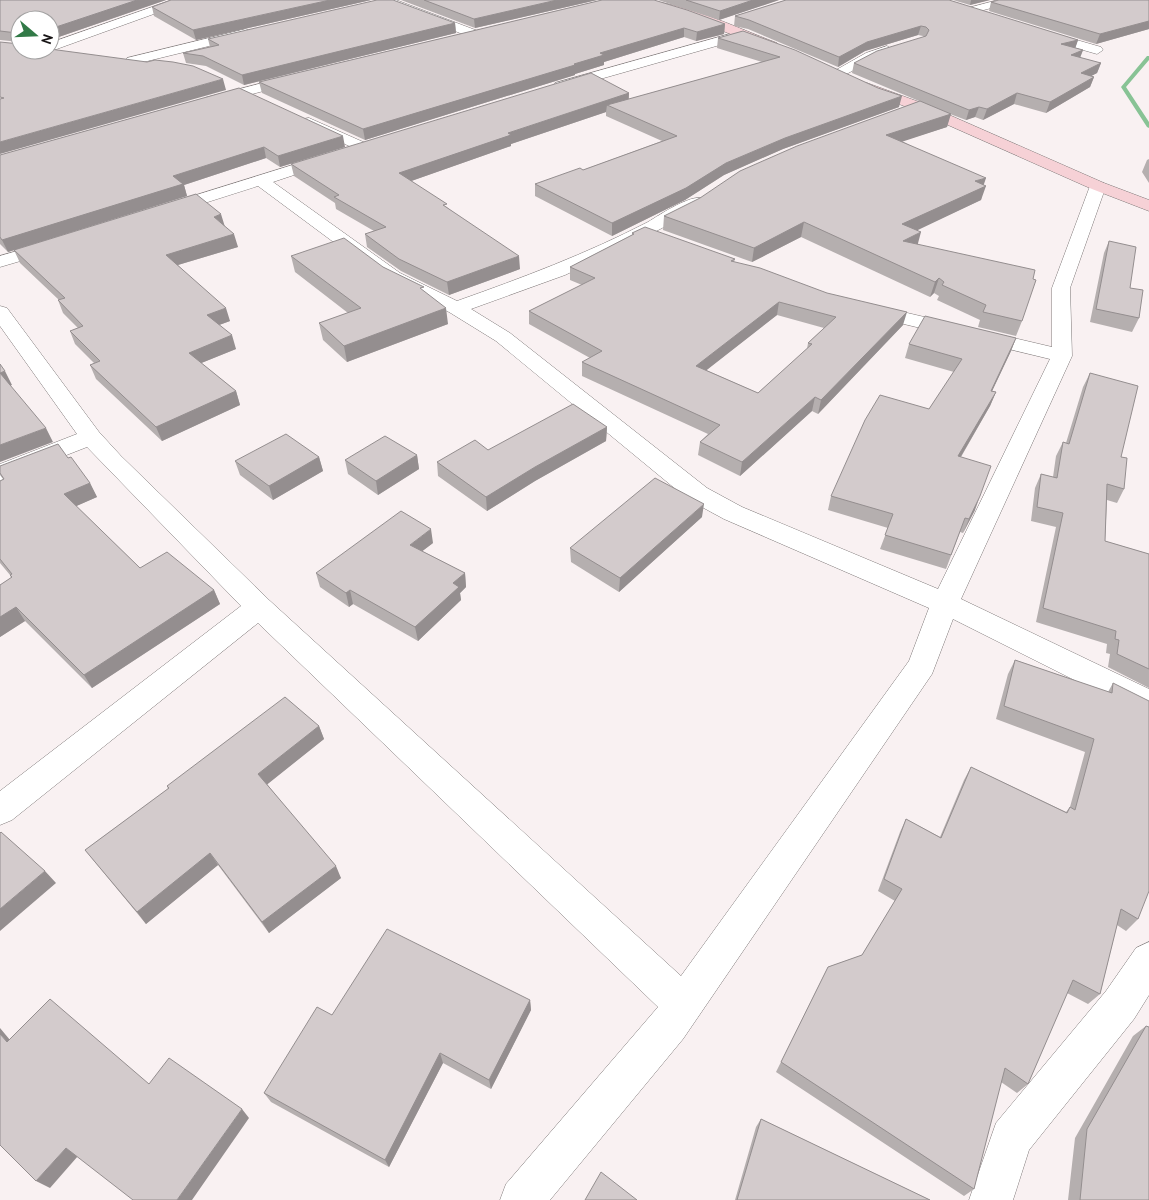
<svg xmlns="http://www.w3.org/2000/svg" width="1149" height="1200" font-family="'PT Sans',sans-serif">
<rect width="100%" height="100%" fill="#f9f1f2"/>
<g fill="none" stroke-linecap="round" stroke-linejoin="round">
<path fill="#88c395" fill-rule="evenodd" d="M1147 56H1149V60L1126 87 1149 122V128L1147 127 1121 87Z"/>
<defs>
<path id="minor" d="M172 0H189L187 2 54 50H47H50V43Z
M380 0H396L478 31 480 34 474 38 470 37 382 2Z
M998 0H1017L1015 2 968 14 962 11 964 9Z
M246 29 252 33 250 36 131 65 125 61 127 58Z
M744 30 750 34 748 37 565 89H555L553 86 555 83Z
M1042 30 1101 47 1103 50 1097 54 1038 37 1036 34Z
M887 46 893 50 891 53 874 59 841 77H831L829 74 866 53Z
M297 74 304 78 302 81 210 105 203 101 205 98Z
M309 118 370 145 373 148 370 151H360L304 125 302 122 304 119Z
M328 154 333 156 336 159 333 162 273 182 400 273 457 301C522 278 586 254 648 222 661 214 689 195 703 198L705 202 703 206 649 235 565 275 471 309 510 333 707 488 742 507 938 589 1050 359 862 314 859 310 862 306 869 304 1052 347V288L1090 186 1092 183H1104L1106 186 1070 288 1072 356 961 599 1149 689V715L1138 712 953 619 932 674 683 1039 550 1200H500L506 1184 658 1007 258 623 12 820 0 825V791L241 606 87 447 0 481V464L77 434 0 326V306L7 308 99 432 121 456 269 600 681 976 909 661 929 608 724 519 689 500 496 341 449 312 386 281 258 186 167 215 161 214 159 210 161 206Z
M52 241 58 242 61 246 58 250 0 267V256Z
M1149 942V995L1134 1019 1029 1150 1013 1200H969L996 1123 1106 991 1136 948Z"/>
<path id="secondary" d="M634 0C681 0 734 27 777 43L779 46 773 50 769 49 687 17 636 2Z
M867 83 922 103 1104 183 1149 200V211L1092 189 912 109 862 90 860 87 862 84Z"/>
</defs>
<use href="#minor" stroke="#7e7878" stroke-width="1"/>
<use href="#secondary" stroke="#7e7878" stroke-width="1"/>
<use href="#minor" fill="#fff" fill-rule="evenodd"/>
<use href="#secondary" fill="#f6d1d6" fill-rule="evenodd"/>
</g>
<path fill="#b5afaf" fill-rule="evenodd" d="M0 0H166L50 40V20H20V43V42L0 40Z
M171 0H371L196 40 154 16 152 7Z
M401 0H597L475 28Z
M602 0 725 24 724 34 696 41 684 37 604 62V65L575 74V75L365 140 262 93 259 82Z
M658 0H779L719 20Z
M786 0 1078 40 1075 48 1083 50 1080 58 1101 63 1097 73 1091 76 1094 77 1090 87 1046 113 1014 104 983 120 975 117 966 120 950 114 947 127 902 141 984 185 981 200 916 230 918 244 1022 321 1016 336 978 327 980 320 937 300 939 296 934 293 930 297 801 237 752 262 663 230 664 216 919 101 852 73 854 63 924 37 923 36 918 35 865 51 838 67 748 29 734 26 735 16Z
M953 0H990L970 5Z
M1149 0V29L1096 44 989 11 991 2Z
M455 23 456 33 244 85 206 66 186 63 183 53 210 47 208 39Z
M743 31 899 107 783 149 724 175 685 200 612 236 535 196V184L583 170 662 141 606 116V112L511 144V146L411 181 448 208 520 269 449 295 401 271 367 247 365 234 374 231 336 209 335 203 294 176 291 164 629 93V99L762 62 717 48 718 38Z
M239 88 345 147 280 167 266 158 184 185 187 196 8 252 0 244V155Z
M1149 159V183L1142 172 1147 160Z
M224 225 238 247 178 265 230 321 219 325 236 349 201 363 236 391 240 405 162 441 96 379 90 365 94 363 75 344 70 331 78 328 63 313 58 300H59L20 263 14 250Z
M632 233 735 259 734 262 903 325 818 414 812 411 740 476 698 455 700 442 708 434 582 376V362L590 358 529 324V311L582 285 570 280V267L632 235ZM777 315 824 328 808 343 807 349 758 393 706 370Z
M1109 241 1130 288 1139 318 1132 332 1090 322 1104 253Z
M291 256 383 267 425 292 448 324 347 362 323 340 319 323 348 313 295 272Z
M1016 338 1011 351 992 391 996 392 990 406 961 457 975 510 963 533 960 532 946 569 880 549 888 528 828 510 831 496 929 409 954 372 905 358 909 344Z
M1090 373 1121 457 1124 489 1117 503 1107 500 1105 541 1149 554V688L1108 667 1110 654 1106 653 1107 644 1036 622 1056 527 1031 521 1035 488 1041 474 1053 477 1056 456 1063 442 1066 443 1083 387Z
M607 427 606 441 535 481 487 511 438 476 437 462 488 450Z
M417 455 419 469 378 495 348 474 345 460Z
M319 457 323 471 273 500 240 475 235 461Z
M68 458 90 483 97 497 76 506 140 568 214 590 220 604 92 688 25 621 0 637V585L11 578 10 575 0 563V481L3 479 0 475V466Z
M702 517 619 592 571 562 570 548Z
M433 543 422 551 465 573 466 587 460 593 461 600 418 641 353 604 349 607 320 587 316 573Z
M1015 660 1108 692 1113 683 1138 919 1126 931 1117 925 1100 994 1088 1004 1067 993 1028 1084 1017 1093 1001 1082 974 1189 964 1196 776 1072 828 967 862 955 895 901 878 891 900 832 906 819 940 837 964 780 971 767 1066 812 1070 807 1085 752 996 719 1008 674Z
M319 726 324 739 267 784 341 878 269 933 218 865 146 924 85 850 168 789 167 786Z
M530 1000 531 1010 491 1089 443 1063 389 1167 271 1102 264 1093 332 1015Z
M1146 1026 1149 1200H1068L1075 1138 1133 1036Z
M761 1119 930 1200H735L756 1127Z"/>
<path fill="#948e8f" d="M137 0H166L50 40V29Z
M330 0H371L196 40 193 30Z
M557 0H597L475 28 474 19Z
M753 0H779L719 20 720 11Z
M971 0H990L970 5Z
M1149 21V29L1096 44 1100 34Z
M455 23 456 33 244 85 242 75Z
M725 24 724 34 696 41 697 32Z
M921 26 918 35 865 51 838 67 839 57 867 42Z
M684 28V37L604 62V65L575 74V75L365 140 363 129 600 53Z
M1078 40 1075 49 1061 44Z
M1083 50 1079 60 1071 55Z
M1101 63 1097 73 1078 83 1081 73Z
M1094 77 1090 87 1046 113 1050 102Z
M223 79 226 90 0 154V142Z
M629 93 628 104 607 105 606 112 511 144V146L400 185 399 173 508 133Z
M1017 93 1014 104 983 120 987 109Z
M902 96 899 107 783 149 724 175 685 200 612 236V223L726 163 785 138Z
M979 107 975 117 966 120 969 110Z
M951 114 947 127 883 148 886 135Z
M343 136 345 147 280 167 278 156Z
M264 147 266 158 184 185 187 196 8 252 2 240 173 176Z
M986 178 983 187 986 186 981 200 899 239 902 224 975 181Z
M221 214 225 227 214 217Z
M804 222 801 237 752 262 754 248Z
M921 232 917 247 903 241Z
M234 234 238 247 171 267 166 255Z
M519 256 520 269 449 295 447 282Z
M939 278 934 293 930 297 935 282Z
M779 302 777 315 694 380 696 366Z
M226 308 230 321 211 328 207 315Z
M446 308 448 324 347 362 344 346Z
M907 312 903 325 818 414 821 400Z
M232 335 236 349 194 366 189 353Z
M1016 338 1011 351 986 404 991 391Z
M5 371 12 385 7 387 0 373Z
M236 391 240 405 162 441 156 427Z
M996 392 990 406 953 470 958 456Z
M815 397 812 411 740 476 742 462Z
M607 427 606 441 535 481 487 511 486 497 535 467Z
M46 428 53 442 0 462V445Z
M417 455 419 469 378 495 376 481Z
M319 457 323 471 273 500 269 486Z
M90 483 97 497 72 508 64 494Z
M980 496 975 510 963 533 969 519Z
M704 504 702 517 619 592 620 578Z
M431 529 433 543 412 559 410 545Z
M465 573 466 587 460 593 461 600 418 641 415 627 453 583Z
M214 590 220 604 92 688 84 675Z
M350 590 353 604 349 607 346 593Z
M16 607 25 621 0 637V617Z
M319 726 324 739 264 787 258 774Z
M210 853 218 865 146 924 137 912Z
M336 866 341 878 269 933 262 922Z
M45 871 56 883 0 931V909Z
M530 1000 531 1010 491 1089 489 1080Z
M0 1028 20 1052 7 1042 0 1034Z
M440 1053 443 1063 389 1167 385 1160Z
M242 1109 249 1118 192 1200H177Z
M66 1148 78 1156 50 1188 36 1181Z"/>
<path fill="#d3cbcc" stroke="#948e8f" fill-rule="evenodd" d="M0 0H137L50 29V20H20V39L18 38 17 33 0 31Z
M171 0H330L193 30 152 7Z
M377 0H393L455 23 242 75 203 56 183 53 219 45 208 39Z
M424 0H557L474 19Z
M602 0H654L687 10 725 24 697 32 684 28 600 53 604 55 574 64 575 65 363 129 259 82Z
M686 0H753L720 11Z
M786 0H949L1078 40 1061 44 1083 50 1071 55 1101 63 1081 73 1094 77 1050 102 1017 93 987 109 979 107 969 110 854 63 877 51 926 36 929 30 926 27 921 26 867 42 839 57 749 20 735 16Z
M999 0H1149V21L1100 34 991 2Z
M743 31 795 50 878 88 902 96 785 138 726 163 686 188 612 223 535 184 580 168 583 170 677 136 607 105 780 57 718 38Z
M0 42 20 44V50H50V49L147 62 155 60 173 62 193 66 223 79 0 142V99L4 98 0 97Z
M591 73 629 93 508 133 511 135 399 173 447 204 443 205 519 256 447 282 399 259 365 234 386 227 334 197 339 195 291 164Z
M239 88 343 136 278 156 264 147 173 176 183 184 2 240 0 237V155Z
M920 101 951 114 886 135 986 178 975 181 986 186 902 224 921 232 903 241 1035 270 1033 279 1036 280 1022 321 983 312 986 305 942 285 944 282 939 278 935 282 804 222 754 248 664 216 700 198 740 171 797 146Z
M196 194 221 214 214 217 234 234 166 255 226 308 207 315 232 335 189 353 236 391 156 427 90 365 100 361 70 331 83 326 58 300 65 298 14 250Z
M645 227 735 259 731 261 760 268 827 293 907 312 821 400 815 397 742 462 700 442 720 425 582 362 602 351 529 311 595 278 570 267 634 234 632 233ZM779 302 836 317 808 343 812 344 758 393 696 366Z
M344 238 383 267 424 287 420 288 446 308 344 346 319 323 361 308 291 256Z
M1109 241 1136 247 1130 288 1143 290 1139 318 1096 309Z
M925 316 1016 338 991 391 996 392 958 456 991 466 980 496 969 519 965 518 951 555 885 535 893 514 831 496 865 420 880 395 929 409 962 359 909 344Z
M0 364 5 371 0 373Z
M0 373 46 428 0 445Z
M1090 373 1138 386 1121 457 1127 458 1124 489 1107 484 1105 541 1149 554V669L1117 654 1119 640 1115 639 1116 631 1043 608 1063 513 1037 507 1041 474 1057 478 1063 442 1069 444Z
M573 404 607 427 535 467 486 497 437 462 475 440 488 450Z
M286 434 319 457 269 486 235 461Z
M385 436 417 455 376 481 345 460Z
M58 444 68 458 71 457 90 483 64 494 140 568 167 552 214 590 84 675 16 607 0 617V585L12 577 10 575 12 574 0 559V481L4 479 0 473V466Z
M655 478 704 504 620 578 570 548Z
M401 511 431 529 410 545 465 573 453 583 459 587 415 627 350 590 346 593 316 573Z
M1015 660 1112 693 1113 683 1149 701V891L1138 919 1121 909 1100 994 1073 980 1028 1084 1005 1068 974 1189 781 1062 828 967 862 955 902 889 884 879 906 819 941 838 971 767 1067 813 1070 807 1075 810 1094 739 1004 706Z
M285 697 319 726 258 774 336 866 262 922 210 853 137 912 85 850 169 788 167 786Z
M1 832 45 871 0 909V833Z
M387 929 530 1000 489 1080 440 1053 385 1160 264 1093 317 1007 332 1015Z
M50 999 149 1084 169 1058 242 1109 177 1200H133L66 1148 36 1181 0 1145V1034L7 1042Z
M1146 1026 1149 1027V1200H1080L1087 1129Z
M761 1119 930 1200H737Z
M601 1172 637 1200H585Z"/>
<g transform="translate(35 35) rotate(109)"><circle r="24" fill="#ffffff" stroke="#a2a1a1"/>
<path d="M0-4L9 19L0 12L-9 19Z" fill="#327a47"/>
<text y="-8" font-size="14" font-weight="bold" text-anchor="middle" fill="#161314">N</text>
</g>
</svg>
